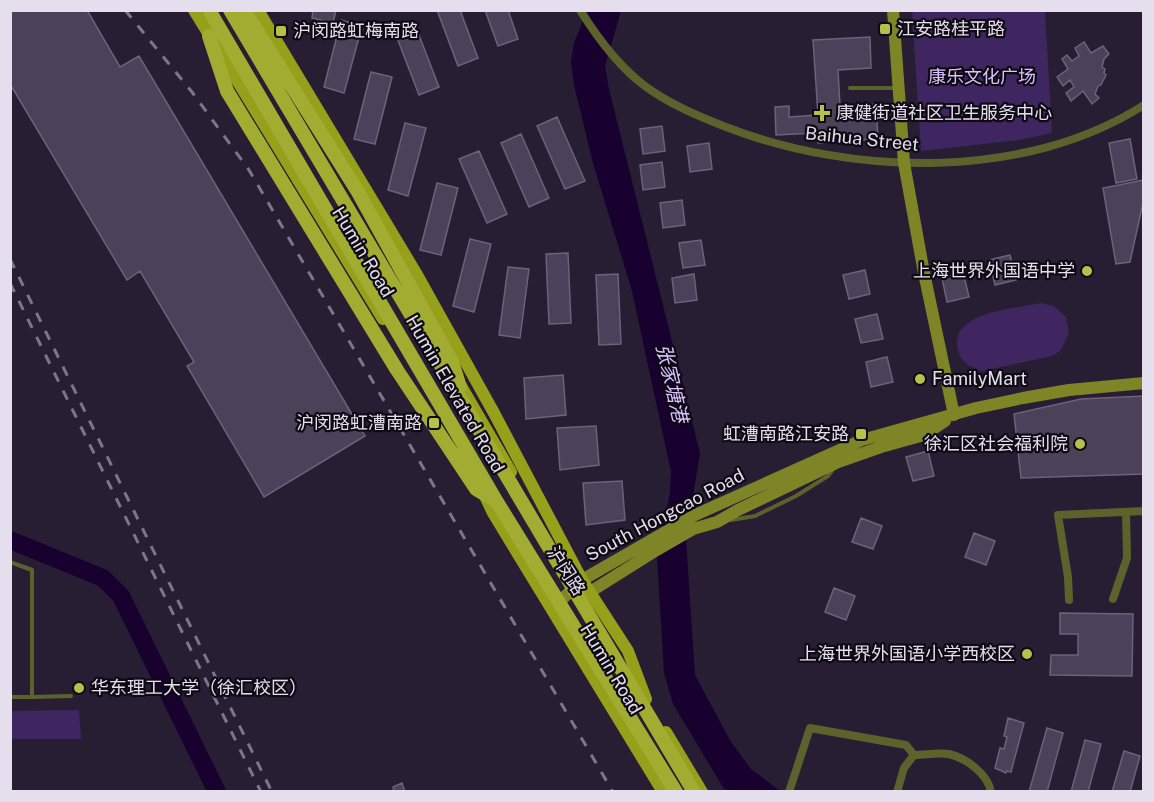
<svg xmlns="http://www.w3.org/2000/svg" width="1154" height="802" font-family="'Public Sans','Noto Sans SC',sans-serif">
<rect width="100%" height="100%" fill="#271e34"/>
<path fill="#402660" d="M912 11H1045L1052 133 1019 140 921 151Z
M1041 303 1054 306 1066 317 1069 333 1061 350 1052 356 982 371C971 368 961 362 958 351 948 311 1015 309 1041 303Z
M79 710 81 739H11V711Z"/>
<path fill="#18002f" d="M587 11H621L605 66 609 89 700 453 686 539 695 675 731 742 751 769 780 791 735 792 724 789 673 704 664 673 657 557 670 493 671 472 632 291 593 163 574 85 571 62 574 43Z"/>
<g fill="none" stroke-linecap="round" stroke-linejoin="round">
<path stroke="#18002f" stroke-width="18" d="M10 540 103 578 121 596 217 792"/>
</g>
<path fill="#4b425a" stroke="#6b627b" stroke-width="1.5" d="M10 10H87L120 67 139 56 365 436 264 497 187 366 194 362 140 271 127 280 10 84Z
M313 10H336L333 23 312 18Z
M437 10H460L478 58 458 66Z
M485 10H508L518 39 498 46Z
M341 20 362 26 344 93 324 87Z
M414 22 439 87 419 95 394 30Z
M870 37 871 68 838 70 840 106 876 104 878 139 818 143 817 133 776 135 775 107 789 106V117L818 115 813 40Z
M1084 42 1091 53 1103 46 1109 54 1104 59 1102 67 1105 69 1104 73 1106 75 1101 85 1098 86 1095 94 1099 98 1092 104 1083 91 1071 101 1066 93 1074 87 1070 80 1063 86 1057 77 1068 69 1062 59 1067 55 1072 61 1079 56 1075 48Z
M371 72 392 77 375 144 354 139Z
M557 117 585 181 565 189 537 126Z
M405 123 426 128 408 196 388 190Z
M662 126 665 151 643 154 640 129Z
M521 134 549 198 529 207 501 143Z
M1130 139 1137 179 1116 183 1109 143Z
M709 143 712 169 690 172 687 146Z
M479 151 507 214 487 223 459 159Z
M662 162 665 187 643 190 640 165Z
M1144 180V198L1130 262 1116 264 1103 188Z
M437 183 458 188 441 255 420 250Z
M682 200 685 225 663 228 660 203Z
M470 239 491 244 474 312 453 306Z
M701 240 705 265 683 268 679 243Z
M568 253 571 323 549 324 546 254Z
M1010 255 1016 280 995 285 989 260Z
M508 267 529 269 520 338 499 335Z
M865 270 870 294 849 299 843 275Z
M963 272 969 297 947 302 942 278Z
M618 274 621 344 599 345 596 275Z
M694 274 697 300 675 303 672 278Z
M877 314 883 339 861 343 855 319Z
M887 357 893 382 871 387 866 362Z
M563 375 566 415 526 419 524 378Z
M1144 396V474L1021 478 1014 414 1081 399Z
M596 426 599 465 560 470 557 428Z
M928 451 934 476 913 481 906 457Z
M622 481 625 520 586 525 583 483Z
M861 518 882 526 873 549 852 542Z
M974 533 995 541 986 565 965 557Z
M834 588 855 596 846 620 825 612Z
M1060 613 1133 614 1132 676 1050 675 1051 655H1078V634H1060Z
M1008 718 1024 723 1011 772 1007 771 1006 773 995 768 1000 748 1004 749 1007 737 1004 736Z
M1047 728 1063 733 1047 792H1029Z
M1085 740 1101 744 1088 792H1071Z
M1124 751 1140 756 1130 792H1112Z
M402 783 405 792H394L393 787Z"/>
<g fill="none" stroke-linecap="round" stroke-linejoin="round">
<path stroke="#5c622c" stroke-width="4" d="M850 88H895
M731 520 755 516 796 496 828 476 834 468
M10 562 32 570V697H10
M32 697 71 696"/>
<path stroke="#5c622c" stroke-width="8" d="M580 10C597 37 619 67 645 86 669 104 698 116 726 127 853 176 1025 181 1144 105
M1113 599 1127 558 1126 512
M1069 600 1068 577 1058 515 1144 511
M789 792 810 728 906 745 914 755
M897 792 904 768 914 755C925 755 938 752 949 754 966 758 988 774 991 792"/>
<path stroke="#7d8527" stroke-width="12" d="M893 10 904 163 924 273 954 415
M582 597 655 551 693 529 717 522 738 510 838 462 881 447 924 435 945 421
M554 607 582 580 695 515 862 440 976 408 1023 398 1069 390 1144 383"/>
<path stroke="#96a01a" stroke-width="12" d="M194 10 383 319
M258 10 416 273 494 413 582 580 628 651 646 699
M461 386 511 472
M483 492 493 513 663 792
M666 732 702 792"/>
<path stroke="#a1ac30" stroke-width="14" d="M209 10 497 502 676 792
M230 10 694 792
M244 10 358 192 452 362 460 387
M209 36 227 91 397 370 476 489 496 501"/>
<path stroke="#7d7588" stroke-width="3" stroke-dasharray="10 10" stroke-linecap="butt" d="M125 10 192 92 249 170 613 792
M10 259 272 792
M10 283 261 792"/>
</g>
<g fill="#b6c149" stroke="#0e0a14" stroke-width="2">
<rect x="879" y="23" width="12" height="12" rx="3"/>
<rect x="275" y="25" width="12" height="12" rx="3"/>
<path d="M819 104h6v6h6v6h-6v6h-6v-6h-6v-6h6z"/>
<circle cx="1087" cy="271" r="6"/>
<circle cx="920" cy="379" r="6"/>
<rect x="428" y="417" width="12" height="12" rx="3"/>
<rect x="855" y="428" width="12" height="12" rx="3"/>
<circle cx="1080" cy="444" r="6"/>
<circle cx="1027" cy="654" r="6"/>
<circle cx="79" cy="688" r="6"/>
</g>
<g text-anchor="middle" stroke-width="4.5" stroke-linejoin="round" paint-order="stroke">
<g font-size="18" fill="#e4deed" stroke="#0e0a14" text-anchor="start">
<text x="897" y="35">江安路桂平路</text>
<text x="293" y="37">沪闵路虹梅南路</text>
<text x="836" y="119">康健街道社区卫生服务中心</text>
<text x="1075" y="277" text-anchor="end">上海世界外国语中学</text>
<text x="932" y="385">FamilyMart</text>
<text x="422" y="429" text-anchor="end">沪闵路虹漕南路</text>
<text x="849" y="440" text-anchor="end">虹漕南路江安路</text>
<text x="1068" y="450" text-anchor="end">徐汇区社会福利院</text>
<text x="1015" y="660" text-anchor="end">上海世界外国语小学西校区</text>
<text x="91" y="694">华东理工大学（徐汇校区）</text>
</g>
<g font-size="18" fill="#d9c2fd" stroke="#0e0a14">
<text x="982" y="83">康乐文化广场</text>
</g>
<g font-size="18" fill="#e4deed" stroke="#0e0a14">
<text transform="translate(862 139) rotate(6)" y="6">Baihua Street</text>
<text transform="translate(363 252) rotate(59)" y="6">Humin Road</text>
<text transform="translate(455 394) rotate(60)" y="6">Humin Elevated Road</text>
<text transform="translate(665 515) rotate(-28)" y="6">South Hongcao Road</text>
<text transform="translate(566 571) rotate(57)" y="6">沪闵路</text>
<text transform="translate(611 669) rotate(59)" y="6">Humin Road</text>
</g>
<g font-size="20" font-style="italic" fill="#d8c1fd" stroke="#0e0a14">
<text transform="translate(672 383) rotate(77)" y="7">张家塘港</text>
</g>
</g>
<rect width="1154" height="802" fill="none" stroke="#e4deed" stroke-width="24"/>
</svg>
